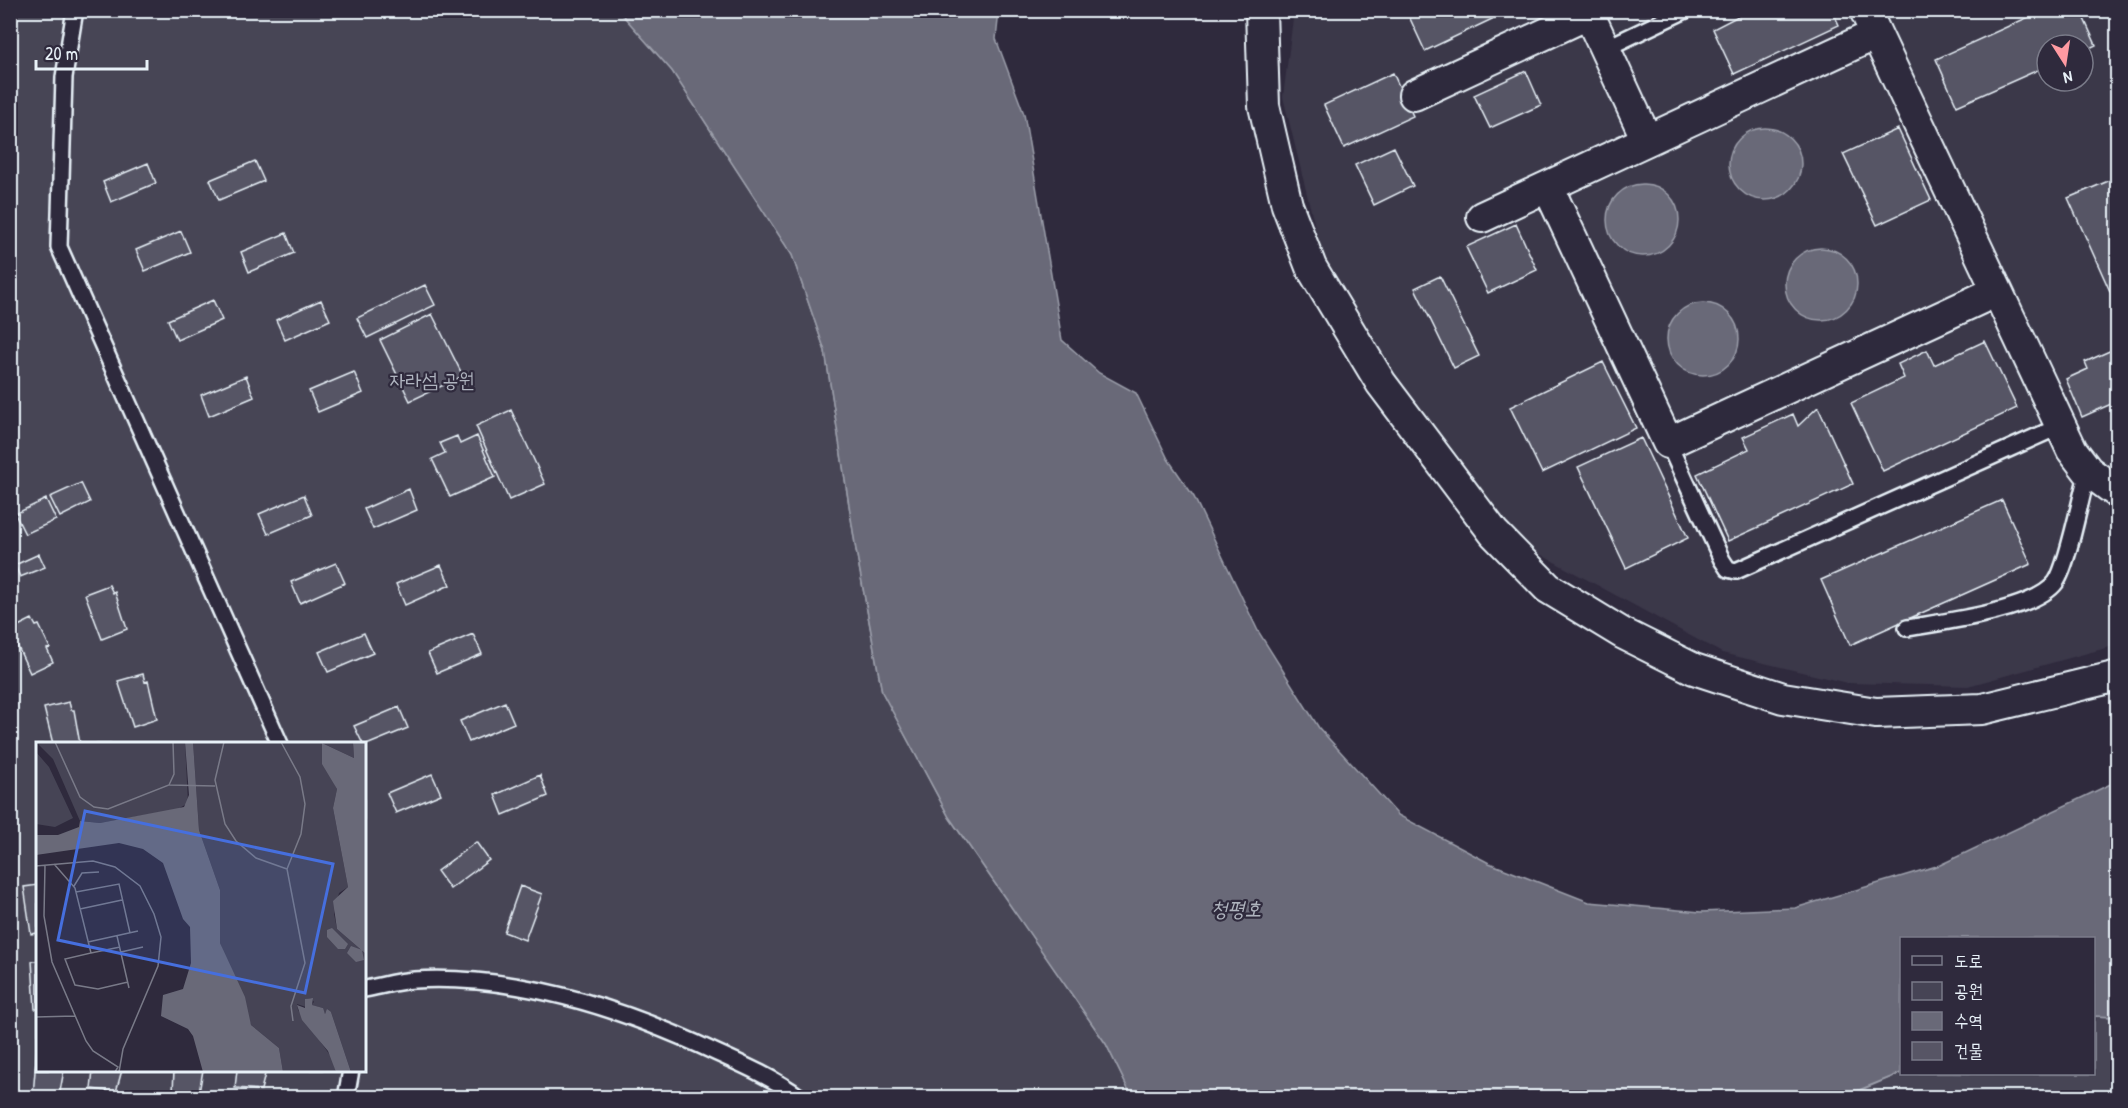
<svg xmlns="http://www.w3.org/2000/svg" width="2128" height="1108" font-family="'Patrick Hand','Poor Story',sans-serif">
<rect width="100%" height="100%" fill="#2f2a3d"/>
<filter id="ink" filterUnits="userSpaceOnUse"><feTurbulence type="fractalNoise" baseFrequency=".0167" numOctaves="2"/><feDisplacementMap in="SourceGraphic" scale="12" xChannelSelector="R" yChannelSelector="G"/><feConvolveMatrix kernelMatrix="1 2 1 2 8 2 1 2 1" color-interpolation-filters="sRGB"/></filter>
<g filter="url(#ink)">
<path fill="#3b3749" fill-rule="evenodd" d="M1294 11H2117V645L1968 686 1847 683 1722 653 1525 546 1331 292 1283 97ZM2047 45H2083V81H2047Z"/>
<path fill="#464455" stroke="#979aa6" stroke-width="1.5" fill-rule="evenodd" d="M10 11H619L672 71 792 255 825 351 856 550 882 692 949 817 1106 1044 1132 1097H11ZM38 744H364V1070H38Z
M2094 1016 2117 1017V1097L1842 1098 1901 1073 2094 1074Z"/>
<path fill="#696978" stroke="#9c9fab" stroke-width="1.5" d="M619 11H999L996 39 1024 114 1062 340 1099 373 1136 393 1168 459 1194 497 1258 631 1319 728 1398 815 1489 863 1589 902 1701 912 1795 908 1940 865 2117 781V1017L2094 1016V938H1902L1901 1073 1842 1097H1132L1106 1044 949 817 882 692 856 550 825 351 792 255 672 71Z
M1729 164a36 36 0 1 1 72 0a36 36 0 1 1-72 0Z
M1607 220a36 36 0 1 1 72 0a36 36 0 1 1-72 0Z
M1785 284a36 36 0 1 1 72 0a36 36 0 1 1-72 0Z
M1667 339a36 36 0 1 1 72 0a36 36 0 1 1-72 0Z"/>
<path fill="#575565" stroke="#e8f1f8" stroke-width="1.5" d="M1406 10H1511L1425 51Z
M1750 10H1832L1839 25 1734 74 1713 29Z
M2044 10H2080L2096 45 2083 51V45H2047V66L1957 106 1936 59Z
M1526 71 1541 105 1490 128 1474 95Z
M1393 73 1413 116 1344 148 1324 105Z
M1898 129 1931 200 1877 225 1843 154Z
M1394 147 1413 186 1374 205 1355 165Z
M255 161 264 181 219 200 210 180Z
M148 163 156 183 111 202 103 182Z
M2118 177V309L2068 198Z
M1516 224 1537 270 1488 293 1466 247Z
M181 231 190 252 145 271 136 250Z
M286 233 294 253 249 272 241 252Z
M1440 276 1479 356 1454 368 1415 288Z
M425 285 435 305 367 338 357 318Z
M213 300 222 320 177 340 168 320Z
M321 300 330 320 285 340 276 320Z
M432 314 463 376 410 401 380 340Z
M1985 341 2017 408 1883 471 1851 403 1904 378 1898 364 1927 350 1934 365Z
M2114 349 2118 358V401L2082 417 2066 379 2088 369 2085 362Z
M1603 362 1636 428 1542 473 1510 407Z
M354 372 363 393 318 412 309 391Z
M246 376 254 397 209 416 201 395Z
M1818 407 1853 484 1728 541 1697 474 1749 449 1743 437 1793 414 1798 426Z
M511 410 545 484 509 500 476 426Z
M457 436 460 444 477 436 495 477 450 497 432 459 445 453 440 443Z
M1641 438 1688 538 1626 568 1578 467Z
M81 483 90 502 60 517 50 497Z
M409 489 417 510 373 529 364 509Z
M304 495 312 515 268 534 259 514Z
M46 499 56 520 25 534 15 514Z
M2002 500 2031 564 1850 645 1821 580Z
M39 554 45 567 20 577 15 565Z
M336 563 345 583 300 603 291 582Z
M441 565 450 585 405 605 396 584Z
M109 585 113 593 115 592 127 629 102 639 85 594Z
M32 619 36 626 39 625 50 648 47 649 53 662 30 673 10 630Z
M364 633 373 653 328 672 319 652Z
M473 634 482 654 437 673 428 653Z
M143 674 145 682 148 681 157 719 133 727 118 681Z
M69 702 71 710H74L80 744H53L44 708Z
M505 702 514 723 469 742 460 721Z
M399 707 408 728 364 746 354 726Z
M432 774 441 794 396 813 387 793Z
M540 775 548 796 503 815 495 795Z
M476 842 489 860 450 889 437 871Z
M38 885V933L31 934 24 887Z
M520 886 542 894 525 940 504 932Z
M32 961H38V1009H35Z
M37 1047 38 1070H64L59 1097 33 1095Z
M93 1070H122L116 1092 91 1089Z
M174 1070H203L199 1093 173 1092Z
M237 1070H266L261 1090 235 1088Z"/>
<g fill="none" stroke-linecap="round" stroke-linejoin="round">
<defs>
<path id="service" d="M75 10 64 77 59 247 280 744
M1604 49 1686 10
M1668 443 1722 560 1728 569 1736 571 2060 426
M1907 628C1942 622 2035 611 2056 582 2068 565 2081 495 2088 471
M365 989C381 986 398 981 414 980 519 974 624 1009 717 1053 746 1066 775 1079 801 1098
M346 1098 351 1070"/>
<path id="minor" d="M1261 10 1264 106 1287 205 1311 267 1381 383 1494 533 1548 588 1622 633 1694 669 1783 698 1876 713 1982 709 2118 676
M1587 10 1647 140
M1865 10 2072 450 2088 471 2118 493
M1414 95 1588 14
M1548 187 1668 443 1997 291
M1482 217 1876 34"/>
</defs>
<use href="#service" stroke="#e8f1f8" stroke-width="20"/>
<use href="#minor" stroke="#e8f1f8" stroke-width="34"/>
<use href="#service" stroke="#2f2a3d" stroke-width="15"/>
<use href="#minor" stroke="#2f2a3d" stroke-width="30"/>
</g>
</g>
<g text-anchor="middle" stroke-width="4.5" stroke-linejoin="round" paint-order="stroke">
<g font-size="20" fill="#afb4bf" stroke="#2f2a3d">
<text x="432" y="387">자라섬 공원</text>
</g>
<g font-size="21" font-style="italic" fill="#afb4be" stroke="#2f2a3d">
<text x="1236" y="916">청평호</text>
</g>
</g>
<g transform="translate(36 742)">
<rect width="330" height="330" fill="#2f2a3d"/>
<path d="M0 0H149L152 61 142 67 64 81 44 79 17 17ZM157 0H317L318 16 286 1 287 18 301 47 297 66 312 145 303 151 298 172 301 187 330 212V330H315L295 270 286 271 287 266 275 263 278 260 275 256 270 257V265L261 262 262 268 296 316 300 330H247L243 306 215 283 184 201V148L163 88ZM0 10 13 25 37 76 19 85 0 82Z" fill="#464455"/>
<path d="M149 0H157L163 88 184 148V201L209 255 215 283 243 306 247 330H167L157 294 152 287 125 274 127 253 147 247 155 221 154 185 147 177 127 121 107 107 83 101 0 113V93H22L43 85 44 79 64 81 148 65 153 53ZM317 0H330V212L301 187 297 159 312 145 297 66 301 47 286 22V1L318 16ZM296 186 312 202 309 207H302L291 195V188ZM315 204 326 208 328 218 320 220 311 211ZM277 256 276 263 287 266 289 272 291 267 295 270 315 330H300L292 309 266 278 261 263 269 266V257Z" fill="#696978"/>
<path fill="none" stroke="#797a88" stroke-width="1.5" d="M19 0 44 55 58 65 72 67 133 43 138 32 137 0M188 0 179 38 189 82 200 99 220 116 251 127M245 0 264 35 269 62 265 92 251 127 269 221 255 264 257 279M133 43 179 44M18 122 39 146 55 211 29 217 39 243 62 247 92 240M9 123 8 174 16 220 50 299 57 309 82 325 79 330M0 124 57 119 79 125 104 144 118 172 125 195 122 224 87 307 83 330M38 144 46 131 63 130M40 150 83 142 94 191M44 167 86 158M81 194 93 246M52 200 102 189M85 210 107 205M55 211 84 205M0 275 39 274"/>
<path fill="#466fde" fill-opacity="0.15" stroke="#466fde" stroke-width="3" d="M49 69 297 122 269 251 22 198Z"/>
<rect width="330" height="330" fill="none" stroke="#e8f1f8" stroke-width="3"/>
</g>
<rect width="2128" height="1108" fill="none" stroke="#2f2a3d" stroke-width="36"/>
<rect x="18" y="18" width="2092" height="1072" fill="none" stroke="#e8f1f8" stroke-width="2" filter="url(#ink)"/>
<rect x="1900" y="937" width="195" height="138" fill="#2f2a3d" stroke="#797a88" stroke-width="1.5"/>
<rect x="1912" y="956" width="30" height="9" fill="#2f2a3d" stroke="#797a88" stroke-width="1.5"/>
<text x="1954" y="967" font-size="18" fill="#e8f1f8">도로</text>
<rect x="1912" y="982" width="30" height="18" fill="#464455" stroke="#797a88" stroke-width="1.5"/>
<text x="1954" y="997" font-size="18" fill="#e8f1f8">공원</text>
<rect x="1912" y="1012" width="30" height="18" fill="#696978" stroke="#797a88" stroke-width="1.5"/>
<text x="1954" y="1027" font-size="18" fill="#e8f1f8">수역</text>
<rect x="1912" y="1042" width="30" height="18" fill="#575565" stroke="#797a88" stroke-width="1.5"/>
<text x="1954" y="1057" font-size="18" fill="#e8f1f8">건물</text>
<g transform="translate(2065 63) rotate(168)"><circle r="28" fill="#2f2a3d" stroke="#797a88" stroke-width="1.5"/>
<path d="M0-4.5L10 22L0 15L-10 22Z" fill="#ff9aa2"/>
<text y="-9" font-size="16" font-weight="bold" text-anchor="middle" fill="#e8f1f8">N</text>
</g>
<path d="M36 60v9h111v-9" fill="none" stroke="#e8f1f8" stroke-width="3"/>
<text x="45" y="60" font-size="18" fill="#e8f1f8" stroke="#2f2a3d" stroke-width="4.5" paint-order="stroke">20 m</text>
</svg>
